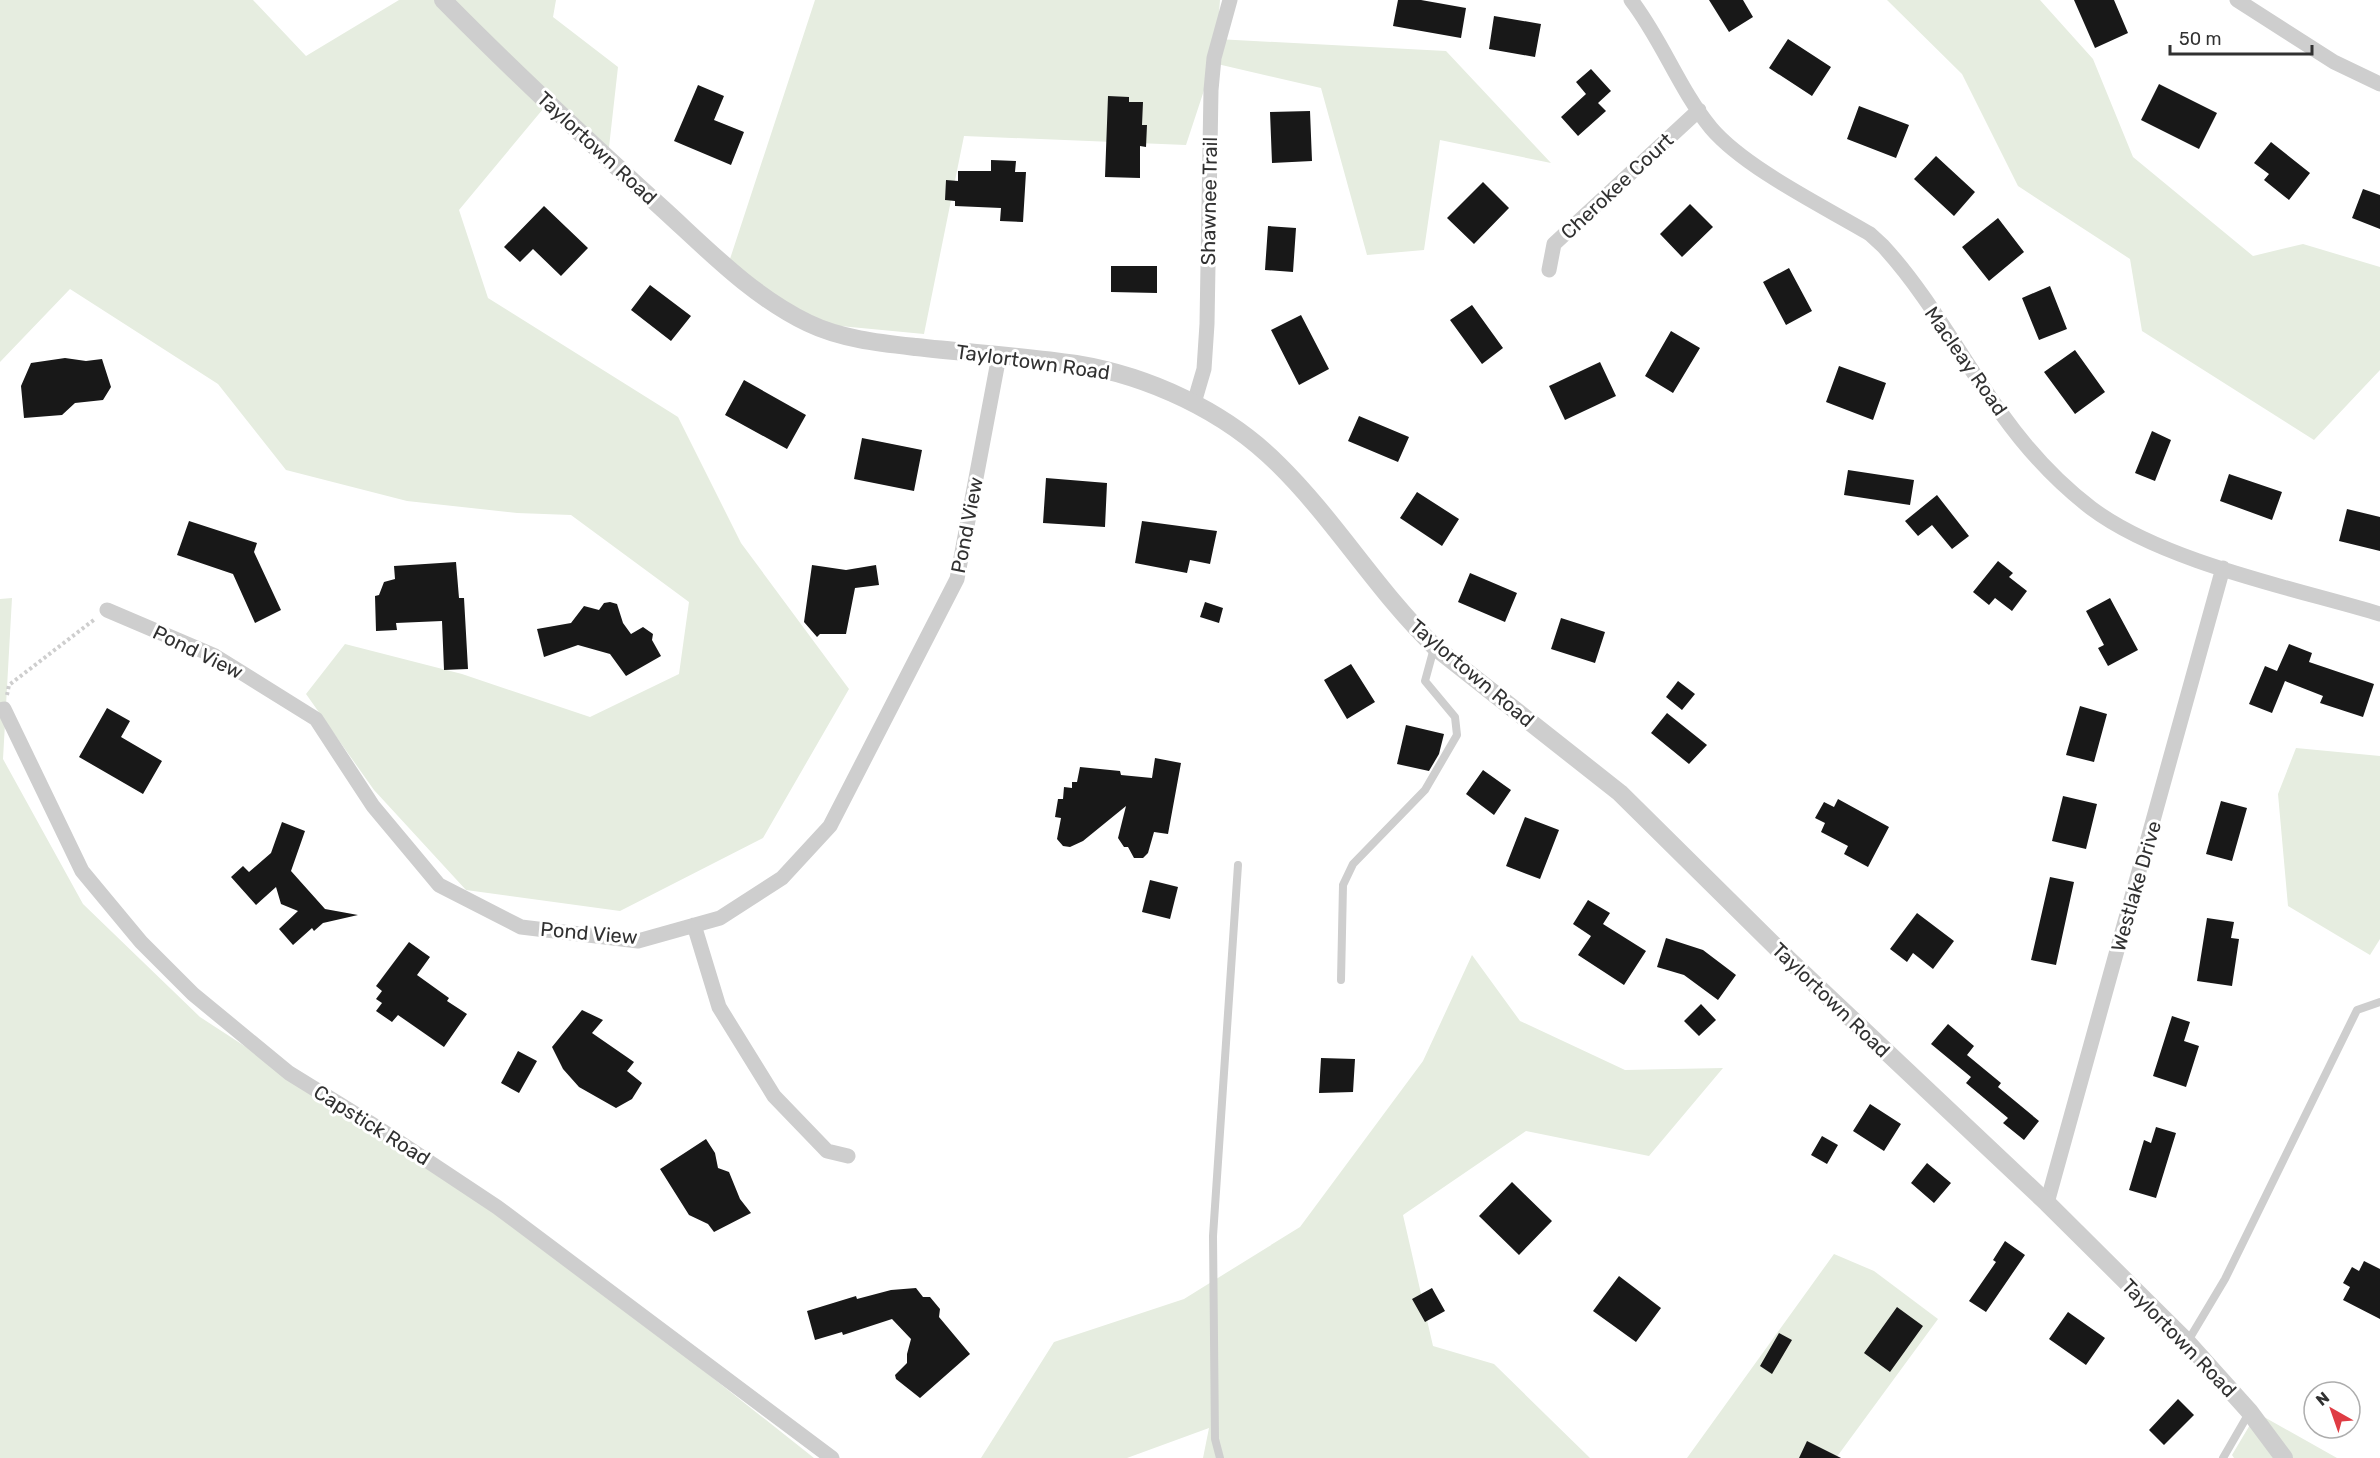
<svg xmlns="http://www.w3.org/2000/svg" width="2380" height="1458" font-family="Rubik,sans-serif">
<rect width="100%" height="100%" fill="#fff"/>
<path fill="#e6ede0" d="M0 0H253L306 56 399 0H556L553 17 618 67 608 156 548 103 459 210 488 298 678 417 741 543 849 689 763 838 620 911 466 890 374 790 306 694 345 644 462 674 590 717 679 674 689 602 571 515 517 513 407 501 286 470 218 384 70 289 0 362Z
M815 0H1220L1217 39 1446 51 1551 163 1440 140 1424 250 1367 255 1321 88 1213 63 1186 145 964 136 924 334 819 324 728 265Z
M1887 0H2040L2093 59 2133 157 2253 256 2303 244 2380 267V370L2314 440 2142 331 2130 259 2018 186 1962 74Z
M12 598 3 759 83 904 200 1017 525 1229 814 1458H0V599Z
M2296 748 2380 756V939L2370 955 2288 906 2278 794Z
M1472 955 1520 1021 1625 1070 1723 1068 1649 1156 1526 1131 1403 1215 1433 1346 1494 1364 1590 1458H1203L1209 1428 1127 1458H981L1054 1342 1184 1299 1300 1227 1423 1061Z
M1834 1254 1874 1271 1938 1319 1836 1458H1687Z
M2257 1413 2337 1458H2234L2232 1455Z"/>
<path fill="#181818" d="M1398 0H1421L1466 8 1461 38 1393 26Z
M1709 0H1743L1753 17 1729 32Z
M2074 0H2114L2128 33 2095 48Z
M1494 16 1541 24 1535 57 1489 49Z
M1788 39 1831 67 1812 96 1769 68Z
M1591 69 1611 91 1598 103 1606 111 1578 136 1561 117 1586 94 1576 82Z
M2159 84 2217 113 2199 149 2141 120Z
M698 85 724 96 714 120 744 132 731 165 674 141Z
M1108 96 1129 97V102H1143L1142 125H1147L1146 147 1140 146V178L1105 177Z
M1859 106 1909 125 1896 158 1847 139Z
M1310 111 1312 161 1272 163 1270 112Z
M2271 142 2310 173 2289 200 2264 180 2269 174 2254 163Z
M1936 156 1975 192 1954 216 1914 179Z
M991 160 1016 161 1015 172H1026L1023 222 1000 221 1001 208 955 206V201L945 200 946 180 958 181V171H991Z
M1483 182 1509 208 1474 244 1447 218Z
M2363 189 2380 195V229L2352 218Z
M1690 204 1713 227 1682 257 1660 234Z
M544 206 588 248 561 276 533 249 520 262 504 247Z
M1998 218 2024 252 1989 281 1962 247Z
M1268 226 1296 228 1293 272 1265 270Z
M1111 266H1157V293L1111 292Z
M1789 268 1812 311 1786 325 1763 282Z
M650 285 691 316 671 341 631 310Z
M2050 286 2067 329 2039 340 2022 298Z
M1472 305 1503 348 1482 364 1450 320Z
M1301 315 1329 369 1299 385 1271 330Z
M1671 331 1700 348 1673 393 1645 376Z
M2075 350 2105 392 2075 414 2044 372Z
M65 358 86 361 102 359 111 387 103 400 75 403 62 415 24 418 21 386 31 363Z
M1600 362 1616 396 1565 420 1549 386Z
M1839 366 1886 383 1873 420 1826 402Z
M744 380 806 415 787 449 725 415Z
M1359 416 1409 437 1398 462 1348 441Z
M2152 431 2171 440 2155 481 2135 473Z
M862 438 922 450 914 491 854 479Z
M1848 470 1914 480 1910 505 1844 495Z
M2229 474 2282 492 2272 520 2220 501Z
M1046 478 1107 483 1105 527 1043 523Z
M1417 492 1459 519 1442 546 1400 518Z
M1937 495 1969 536 1952 549 1932 525 1918 536 1905 521Z
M2347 509 2380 517V551L2339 541Z
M189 521 257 543 254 552 281 610 255 623 233 574 177 555Z
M1142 521 1217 531 1210 564 1190 560 1187 573 1135 563Z
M1998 561 2013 573 2009 577 2027 591 2012 611 1995 598 1989 605 1973 592Z
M456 562 459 598H464L468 669 444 670 442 621 396 623 397 630 376 631 375 596 379 595 384 582 395 579 394 566Z
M812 565 846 570 876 565 879 585 855 588 846 634H820L817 637 804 622Z
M1470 573 1517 593 1505 622 1458 602Z
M2110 598 2138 650 2108 666 2098 648 2104 645 2086 611Z
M610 602 617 604 623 623 631 634 643 627 653 634 652 640 661 656 626 676 610 654 578 645 544 657 537 629 571 623 584 606 599 610 604 603Z
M1205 602 1223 608 1219 623 1200 617Z
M1561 618 1605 632 1595 663 1551 649Z
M2289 644 2312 653 2309 662 2374 684 2363 717 2320 703 2323 696 2285 681 2272 713 2249 704 2265 666 2277 671Z
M1351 664 1375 702 1347 719 1324 680Z
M1678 681 1695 694 1682 710 1666 697Z
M2080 706 2107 714 2094 762 2066 755Z
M107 708 130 721 121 737 162 761 143 794 79 757Z
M1667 713 1707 745 1689 764 1651 733Z
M1406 725 1444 734 1439 754 1429 771 1397 764Z
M1155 758 1181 763 1168 834 1154 832 1148 853 1143 858H1134L1128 847H1124L1118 838 1126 806 1083 841 1070 847 1063 846 1057 839 1061 818 1055 817 1058 799H1063L1064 787 1072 788V782H1077L1080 767 1120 771 1121 775 1152 778Z
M1483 770 1511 790 1494 815 1466 794Z
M2063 796 2097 804 2086 849 2052 841Z
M1838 799 1889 827 1868 867 1844 854 1848 846 1821 832 1825 823 1815 818 1824 802 1834 807Z
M2221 801 2247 808 2232 861 2206 854Z
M1525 817 1559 830 1540 879 1506 866Z
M282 822 305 831 291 871 325 909 358 915 323 923 314 931 312 928 293 945 279 929 298 911 281 904 276 887 256 905 231 877 243 866 249 872 271 853Z
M2050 877 2074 882 2056 965 2031 960Z
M1150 880 1178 887 1170 919 1142 912Z
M1588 900 1610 913 1603 924 1646 951 1624 985 1578 955 1591 936 1573 924Z
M1917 913 1954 941 1933 969 1913 953 1907 962 1890 949Z
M2207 918 2234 922 2231 938 2239 939 2232 986 2197 981Z
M1666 938 1703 950 1736 975 1718 1000 1684 975 1657 967Z
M409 942 430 957 417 975 449 998 447 1001 467 1014 444 1047 398 1015 392 1022 376 1011 382 1003 376 999 382 991 376 986Z
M1701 1004 1716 1020 1699 1036 1684 1021Z
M582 1010 603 1020 592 1033 634 1062 627 1071 642 1083 632 1099 616 1108 579 1087 563 1069 552 1047Z
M2172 1016 2190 1022 2184 1041 2199 1046 2186 1087 2153 1076Z
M1948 1024 1974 1046 1967 1055 2001 1083 1998 1087 2039 1121 2024 1140 2003 1123 2008 1118 1966 1083 1971 1077 1931 1044Z
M518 1051 537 1061 519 1093 501 1083Z
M1321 1058 1355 1059 1353 1092 1319 1093Z
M1870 1104 1901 1124 1884 1151 1853 1131Z
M2156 1127 2176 1133 2156 1198 2129 1190 2144 1140 2151 1143Z
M1822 1136 1838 1145 1827 1164 1811 1155Z
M706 1139 715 1153 718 1168 729 1172 740 1199 751 1213 714 1232 708 1224 689 1215 660 1169Z
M1927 1163 1951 1183 1934 1203 1911 1183Z
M1512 1182 1552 1221 1519 1255 1479 1216Z
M2005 1241 2025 1255 1986 1312 1969 1301 1996 1262 1993 1260Z
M2364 1261 2380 1269V1319L2343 1300 2350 1287 2343 1283 2352 1267 2359 1271Z
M1619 1276 1661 1308 1636 1342 1593 1311Z
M916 1288 923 1297H930L940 1309 939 1317 970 1354 920 1398 896 1379 895 1375 907 1363V1354L911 1339 892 1319 843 1335 842 1332 815 1340 807 1311 856 1296 857 1299 891 1290Z
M1432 1288 1445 1311 1425 1322 1412 1299Z
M1897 1307 1923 1326 1890 1372 1864 1353Z
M2068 1312 2105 1338 2086 1365 2049 1339Z
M1779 1333 1792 1340 1772 1374 1760 1366Z
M2178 1399 2194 1415 2164 1445 2149 1430Z
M1807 1441 1841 1458H1799Z"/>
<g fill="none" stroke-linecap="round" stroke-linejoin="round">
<path stroke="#cecece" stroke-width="4" stroke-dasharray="3 3" stroke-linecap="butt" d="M7 695 9 685 95 619"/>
<path stroke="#cecece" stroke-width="8" d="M1341 980 1343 885 1353 864 1425 790 1457 735 1455 717 1425 681 1434 648
M2188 1341 2225 1279 2357 1010 2380 1002
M1220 1458 1215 1439 1213 1236 1238 865
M2223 1458 2249 1413"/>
<path stroke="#cecece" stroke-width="15" d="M1631 0C1662 40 1679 89 1711 128 1745 168 1823 206 1870 234L1883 246C1929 296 1961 358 2001 413 2026 448 2057 482 2091 508 2163 562 2293 588 2380 614
M2237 0 2334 62 2380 84
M1549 270 1554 244 1699 110
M1194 403 1204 369 1207 324 1211 90 1214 58 1230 0
M107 610 215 656 316 719 373 806 439 885 521 927 638 941 720 918 782 878 830 826 957 579 999 356
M0 710 4 709 82 871 141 942 193 994 289 1073 378 1128 497 1207 832 1458
M694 925 719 1007 774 1096 827 1151 848 1156
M2047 1203 2223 568"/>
<path stroke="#cecece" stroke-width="18" d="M443 0C514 72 588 141 663 209 708 250 752 296 808 323 841 339 880 343 916 347 969 353 1023 356 1076 364 1149 376 1225 411 1278 464 1335 520 1377 591 1435 647L1620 793 1787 958 2047 1203 2187 1342 2249 1411 2284 1458"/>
</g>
<g text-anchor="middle" stroke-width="6" stroke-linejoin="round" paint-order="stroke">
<g font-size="20" fill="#313131" stroke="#fff">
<text transform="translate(597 148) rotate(43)" y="7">Taylortown Road</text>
<text transform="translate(1617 186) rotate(-43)" y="7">Cherokee Court</text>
<text transform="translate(1209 201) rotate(-89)" y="7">Shawnee Trail</text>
<text transform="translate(1966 361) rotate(55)" y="7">Macleay Road</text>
<text transform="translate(1033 362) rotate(8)" y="7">Taylortown Road</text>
<text transform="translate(967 525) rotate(-79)" y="7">Pond View</text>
<text transform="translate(198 652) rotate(26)" y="7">Pond View</text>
<text transform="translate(1472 673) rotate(40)" y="7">Taylortown Road</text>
<text transform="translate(2136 886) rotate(-74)" y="7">Westlake Drive</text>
<text transform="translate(589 933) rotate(5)" y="7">Pond View</text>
<text transform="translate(1831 1000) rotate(44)" y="7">Taylortown Road</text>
<text transform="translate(372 1125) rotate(32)" y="7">Capstick Road</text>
<text transform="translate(2179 1338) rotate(46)" y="7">Taylortown Road</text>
</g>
</g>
<g transform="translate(2332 1410) rotate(320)"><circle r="28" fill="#ffffff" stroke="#adadad" stroke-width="1.5"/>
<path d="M0-4.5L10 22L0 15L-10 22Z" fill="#df3c44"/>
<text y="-9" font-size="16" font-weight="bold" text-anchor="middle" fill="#313131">N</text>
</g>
<path d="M2170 45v9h142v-9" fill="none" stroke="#313131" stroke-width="3"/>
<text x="2179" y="45" font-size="18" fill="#313131" stroke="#ffffff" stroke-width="4.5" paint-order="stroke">50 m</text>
</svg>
